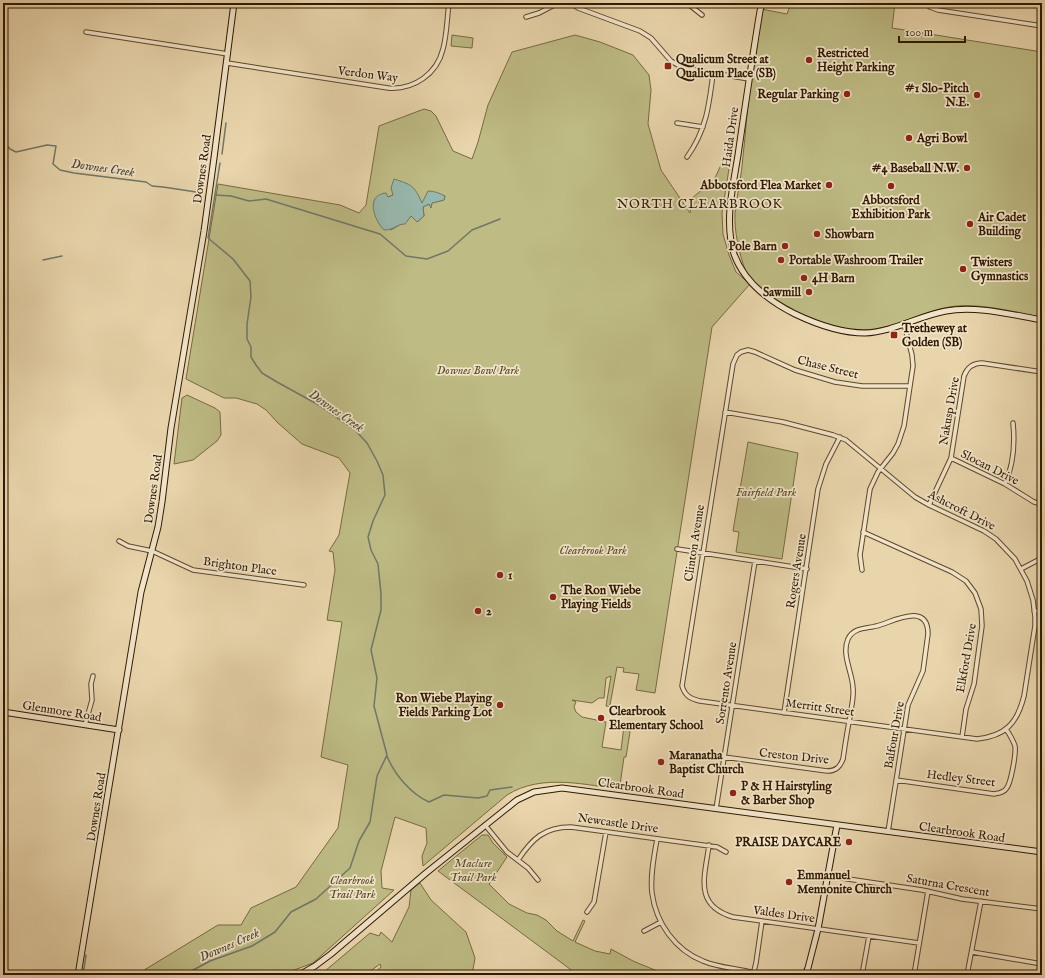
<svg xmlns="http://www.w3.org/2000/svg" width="1045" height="978" font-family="'IM FELL English',serif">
<rect width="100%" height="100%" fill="#e9d5ac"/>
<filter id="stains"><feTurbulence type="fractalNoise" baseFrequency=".005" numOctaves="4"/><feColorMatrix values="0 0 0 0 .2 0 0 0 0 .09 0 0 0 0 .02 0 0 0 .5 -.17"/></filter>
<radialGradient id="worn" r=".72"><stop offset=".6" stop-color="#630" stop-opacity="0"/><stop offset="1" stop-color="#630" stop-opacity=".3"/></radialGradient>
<path fill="#bebb84" stroke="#776a42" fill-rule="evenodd" d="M791 3H895L892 28 1042 52V317C1014 312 977 302 949 307 919 312 893 330 862 330 827 330 782 309 758 286 753 281 747 275 745 269 739 254 734 230 735 213 737 194 742 175 743 156 746 132 747 108 750 84 753 59 757 34 761 9L787 14Z
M452 35 473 38 472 48 451 46Z
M575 35 600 42 633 55 649 75 651 90 648 124 661 170 690 213 692 198 714 180 734 137 722 213 723 234 729 255 736 272 750 284 712 327 655 693 636 690 639 674 623 672 624 668 617 667 610 705 613 706 612 707 606 706 611 676 606 678 604 698H599L592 703 572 700 576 702 574 707 576 712 582 717 606 722 602 747 621 750 624 726H627L630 732 626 757H624L620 785 624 790C586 785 542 773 507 795L423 866 422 856 427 843 426 828 395 817 381 871 382 888 394 890 313 963 281 975H136L218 925H241L251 908 296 887 338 828 348 765 321 757 342 622 327 620 335 570 333 552 329 551 339 535 350 473 339 458 302 444 278 423 266 410 257 404 236 398H224L186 379 218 184 340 205 359 213 366 205 379 126 424 109 431 111 436 116 453 151 472 159 478 142 488 105 512 52ZM384 193 388 197 393 195 422 203 445 196 444 200 432 203 431 207 429 204 423 207 424 216 417 222 411 216 406 221 391 230 374 200Z
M187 395 215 408 220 412 221 435 217 441 193 460 174 464 182 398Z
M748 442 798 453 782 559 736 552 739 532 733 531Z
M482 835H488L493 843 507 857 489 884 509 904 527 913 537 915 546 920 557 931 573 941 583 920 585 921 575 942 595 951 610 954 611 949 633 961 667 975H578L438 871Z
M420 883 431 900 466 932 475 958 472 975H372L381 967 380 964 365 975H318L325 971 370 933 379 936 381 932 392 942 409 907 411 890Z"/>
<path fill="#97b8ad" stroke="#6e7868" d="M394 179C412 185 414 185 422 203L428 191C434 191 439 193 445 196L444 200 432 203 431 208 429 204 423 207 424 216 417 222 411 216 405 224C396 224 395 230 384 230 374 220 365 195 386 193L388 197 393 195 391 188Z"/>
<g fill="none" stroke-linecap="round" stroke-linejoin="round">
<path stroke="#6e7868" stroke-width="1.5" d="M3 141 10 149 16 152 47 145 56 146 53 164 60 170 74 173 146 182 152 186 163 187 203 193
M222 154 226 123
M216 195 231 196 249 201 266 199 380 234 406 256 427 259 448 251 472 230 500 219
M43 260 62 256
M387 756C394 774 411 794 429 802L444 795 478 798 487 796 490 790 512 787
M83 975 86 955
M184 975 210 961 252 946 275 932 291 912 316 899 350 868 359 841 370 822 377 776 387 755 374 706 377 678 371 650 381 610V594L378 564 371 550 368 537 373 521 385 495 383 475 377 461 367 443 355 430 317 404 277 382 262 373 256 365 251 357V347L247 339V324L251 297 250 281 233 259 208 238 220 163"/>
<defs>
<path id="street" d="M570 3 578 8 640 31 651 38 671 61 683 68 749 79
M687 3 702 15
M925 3 930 7 938 10 1042 26
M526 17 539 13 558 3
M86 32 228 54
M227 63 388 88C414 90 437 74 443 49 447 34 447 18 449 3
M677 123 703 127
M687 157C706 131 709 106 713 74
M725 412 783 422 833 435 846 440 915 497 929 505 984 531 996 539 1015 559 1027 581 1033 600 1035 617V626L1024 696C1017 724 1005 736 977 739L700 701C691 699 685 696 682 686L733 364 737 355 741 352 748 350 755 352 795 370 835 382 862 386H910
M951 458 1005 484 1034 502 1042 504
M1005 484C1013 466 1015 443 1013 423
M929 505 951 458 964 376C967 368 973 363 982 363L1042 372
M863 532 952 572 966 581 975 593 981 609 982 626 974 684 966 709 962 737
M119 541 128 546 152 551 193 570 304 585
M677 549 807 569
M1021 569 1042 558
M862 570 860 555 870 489 878 472 893 453 898 444 904 426 913 366 912 355 904 324
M1034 611H1042
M784 713 818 489 826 464 840 437
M85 725 92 700 91 684 93 676
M724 757 827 771C836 771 840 767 843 759 845 745 847 731 850 717 851 708 854 698 853 689 853 673 841 655 848 639 854 626 869 629 880 625 896 620 928 603 928 634L923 671 908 705 888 832
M896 780 994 794C999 793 1003 793 1006 789 1011 784 1016 754 1015 746 1013 740 1010 735 1006 729
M716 809 755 561
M485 825 507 852 528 868 538 880
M657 839C654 856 650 876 652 893 656 923 675 950 703 961 719 968 737 968 754 973
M709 845C705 876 693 905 733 917L919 943
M518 860C532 839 544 827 571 827L717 847 726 852
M828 876 922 890 962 899 1042 909
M1040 908 1042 896
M587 912 594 902 606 832
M644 931 661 922
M972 952 1042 964
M753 975 756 963 762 921
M862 975 869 936
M914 975 928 891
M967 975 981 901"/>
<path id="secondary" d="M762 3 760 11C752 59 745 107 738 155 733 187 724 221 734 254 744 282 769 301 795 314 816 324 841 333 865 333 893 332 918 316 946 311 975 305 1013 315 1042 320
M3 712 119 730
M78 975 141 592 158 527 162 502 171 428 204 231 214 158 234 3
M299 975 315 966 331 954 426 873 517 800 534 792 562 788 1042 852
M805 975 808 968 818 929 837 825"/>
</defs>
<use href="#street" stroke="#5e482b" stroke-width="5.5"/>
<use href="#secondary" stroke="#301900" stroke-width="7"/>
<use href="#street" stroke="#f1e4c9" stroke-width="3.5"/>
<use href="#secondary" stroke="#f1e4c9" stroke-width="5"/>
</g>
<g fill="#8f2418" stroke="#f1e4c9" stroke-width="1.5">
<circle cx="809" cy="60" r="4"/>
<rect x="664" y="62" width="8" height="8" rx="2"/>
<circle cx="847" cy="94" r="4"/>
<circle cx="977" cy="95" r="4"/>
<circle cx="909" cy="138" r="4"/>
<circle cx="967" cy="168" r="4"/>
<circle cx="829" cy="185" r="4"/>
<circle cx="891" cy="186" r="4"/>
<circle cx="970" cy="224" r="4"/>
<circle cx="817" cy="234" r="4"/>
<circle cx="785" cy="246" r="4"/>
<circle cx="781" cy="260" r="4"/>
<circle cx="963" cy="269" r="4"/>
<circle cx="804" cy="278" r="4"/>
<circle cx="809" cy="292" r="4"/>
<rect x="890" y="331" width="8" height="8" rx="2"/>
<circle cx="500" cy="575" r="4"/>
<circle cx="553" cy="597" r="4"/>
<circle cx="478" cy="611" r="4"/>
<circle cx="500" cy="705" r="4"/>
<circle cx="601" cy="718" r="4"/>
<circle cx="661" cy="762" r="4"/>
<circle cx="733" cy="793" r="4"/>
<circle cx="849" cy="842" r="4"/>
<circle cx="789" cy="882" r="4"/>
</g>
<g text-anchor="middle" stroke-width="3.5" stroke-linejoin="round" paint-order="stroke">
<g font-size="12" font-weight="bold" fill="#301900" stroke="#f1e4c9" text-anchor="start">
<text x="817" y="57">Restricted<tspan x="817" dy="14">Height Parking</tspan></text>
<text x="676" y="63">Qualicum Street at<tspan x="676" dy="14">Qualicum Place (SB)</tspan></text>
<text x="969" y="92" text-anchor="end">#1 Slo-Pitch<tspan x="969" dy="14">N.E.</tspan></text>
<text x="839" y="98" text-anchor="end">Regular Parking</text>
<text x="917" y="142">Agri Bowl</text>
<text x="959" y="172" text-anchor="end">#4 Baseball N.W.</text>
<text x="821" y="189" text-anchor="end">Abbotsford Flea Market</text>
<text x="891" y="204" text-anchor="middle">Abbotsford<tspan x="891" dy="14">Exhibition Park</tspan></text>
<text x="978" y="221">Air Cadet<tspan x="978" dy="14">Building</tspan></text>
<text x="825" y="238">Showbarn</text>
<text x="777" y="250" text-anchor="end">Pole Barn</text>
<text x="789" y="264">Portable Washroom Trailer</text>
<text x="971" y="266">Twisters<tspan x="971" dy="14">Gymnastics</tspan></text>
<text x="812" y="282">4H Barn</text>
<text x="801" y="296" text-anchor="end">Sawmill</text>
<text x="902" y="332">Trethewey at<tspan x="902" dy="14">Golden (SB)</tspan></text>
<text x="508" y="579">1</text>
<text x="561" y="594">The Ron Wiebe<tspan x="561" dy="14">Playing Fields</tspan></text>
<text x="486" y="615">2</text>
<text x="492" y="702" text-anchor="end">Ron Wiebe Playing<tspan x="492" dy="14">Fields Parking Lot</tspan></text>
<text x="609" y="715">Clearbrook<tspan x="609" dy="14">Elementary School</tspan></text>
<text x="669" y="759">Maranatha<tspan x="669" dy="14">Baptist Church</tspan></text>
<text x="741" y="790">P &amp; H Hairstyling<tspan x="741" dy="14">&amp; Barber Shop</tspan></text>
<text x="841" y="846" text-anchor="end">PRAISE DAYCARE</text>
<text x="797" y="879">Emmanuel<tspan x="797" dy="14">Mennonite Church</tspan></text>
</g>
<g font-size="12" fill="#301900" stroke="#f1e4c9">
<text transform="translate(368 74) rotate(7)" y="4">Verdon Way</text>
<text transform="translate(730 137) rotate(-82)" y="4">Haida Drive</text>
<text transform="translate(202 169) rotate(-82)" y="4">Downes Road</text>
<text transform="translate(828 367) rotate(14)" y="4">Chase Street</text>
<text transform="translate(949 411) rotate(-80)" y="4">Nakusp Drive</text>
<text transform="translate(990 467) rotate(27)" y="4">Slocan Drive</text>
<text transform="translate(153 489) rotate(-82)" y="4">Downes Road</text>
<text transform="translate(962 510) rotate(27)" y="4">Ashcroft Drive</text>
<text transform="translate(694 543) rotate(-81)" y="4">Clinton Avenue</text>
<text transform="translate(240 566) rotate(8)" y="4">Brighton Place</text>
<text transform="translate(796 571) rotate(-81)" y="4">Rogers Avenue</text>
<text transform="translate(966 658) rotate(-80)" y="4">Elkford Drive</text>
<text transform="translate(726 683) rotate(-81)" y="4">Sorrento Avenue</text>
<text transform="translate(820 707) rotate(8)" y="4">Merritt Street</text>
<text transform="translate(62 711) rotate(9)" y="4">Glenmore Road</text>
<text transform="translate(894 735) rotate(-80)" y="4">Balfour Drive</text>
<text transform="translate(794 756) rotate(6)" y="4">Creston Drive</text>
<text transform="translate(961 778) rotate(7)" y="4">Hedley Street</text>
<text transform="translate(641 788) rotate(8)" y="4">Clearbrook Road</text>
<text transform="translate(96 807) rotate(-81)" y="4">Downes Road</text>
<text transform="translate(618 823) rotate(8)" y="4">Newcastle Drive</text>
<text transform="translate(962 832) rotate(8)" y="4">Clearbrook Road</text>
<text transform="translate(948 885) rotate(10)" y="4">Saturna Crescent</text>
<text transform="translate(784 914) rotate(8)" y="4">Valdes Drive</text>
</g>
<g font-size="12" font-style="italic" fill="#5b4a28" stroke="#f1e4c9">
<text x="478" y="374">Downes Bowl Park</text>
<text x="766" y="496">Fairfield Park</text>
<text x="593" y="554">Clearbrook Park</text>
<text x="473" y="867">Maclure<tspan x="473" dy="14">Trail Park</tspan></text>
<text x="352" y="884">Clearbrook<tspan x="352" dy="14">Trail Park</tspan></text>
</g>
<g font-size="13" font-style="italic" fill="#4f4934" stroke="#f1e4c9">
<text transform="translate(103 167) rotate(8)" y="5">Downes Creek</text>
<text transform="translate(337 410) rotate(35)" y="5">Downes Creek</text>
<text transform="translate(229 944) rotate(-24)" y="5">Downes Creek</text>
</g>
<g font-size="13" letter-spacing="1" fill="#301900" stroke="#f1e4c9">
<text x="700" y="208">NORTH CLEARBROOK</text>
</g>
</g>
<rect width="1045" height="978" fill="none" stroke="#e9d5ac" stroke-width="16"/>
<rect x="4" y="4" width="1037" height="970" fill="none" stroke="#301900" stroke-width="2"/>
<rect x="8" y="8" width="1029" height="962" fill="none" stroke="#301900"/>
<path d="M899 36v6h66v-6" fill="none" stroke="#301900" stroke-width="2"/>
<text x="905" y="36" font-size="12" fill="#301900" stroke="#f1e4c9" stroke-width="3" paint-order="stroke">100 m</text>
<rect width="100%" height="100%" filter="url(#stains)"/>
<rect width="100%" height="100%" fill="url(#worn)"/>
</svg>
